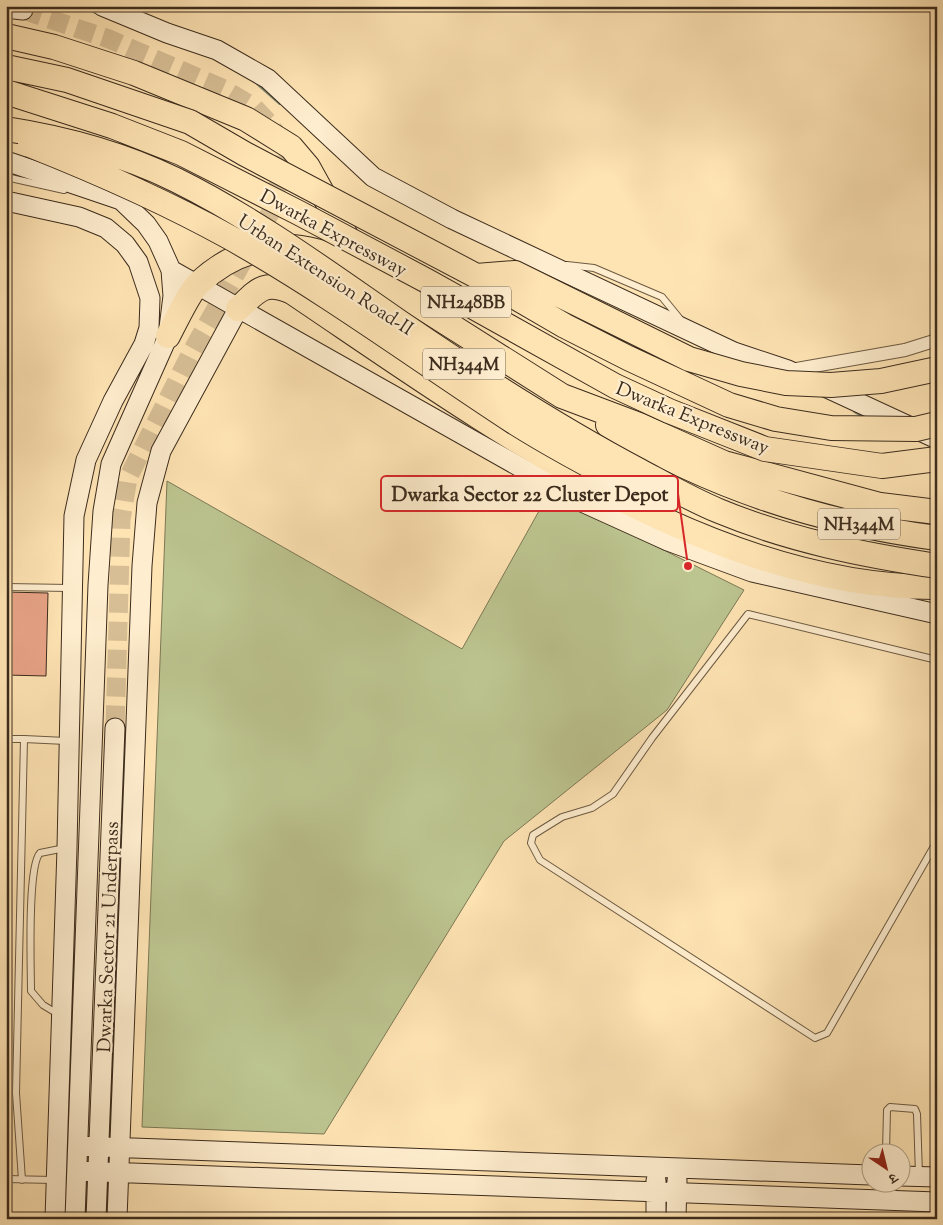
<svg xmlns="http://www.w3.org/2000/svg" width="943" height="1225" font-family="'Sorts Mill Goudy','Noto Serif Devanagari',serif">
<rect width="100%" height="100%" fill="#fee3b3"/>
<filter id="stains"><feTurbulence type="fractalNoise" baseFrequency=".004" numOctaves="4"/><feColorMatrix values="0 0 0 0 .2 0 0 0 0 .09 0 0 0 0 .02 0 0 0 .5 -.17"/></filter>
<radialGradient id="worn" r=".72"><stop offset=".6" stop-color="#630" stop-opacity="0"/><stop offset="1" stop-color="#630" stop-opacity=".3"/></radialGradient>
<path fill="#bcc48f" stroke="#7c7856" d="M167 481 462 649 549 493 744 590 667 710 504 841 324 1134 142 1127Z"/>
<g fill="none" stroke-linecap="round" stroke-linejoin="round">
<path stroke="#79846f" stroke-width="4" d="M82 6 98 13
M255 81 280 103
M855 411 868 419"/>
</g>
<path fill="#e7a386" stroke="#3c2c1d" d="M6 592 48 593 46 676 6 675Z"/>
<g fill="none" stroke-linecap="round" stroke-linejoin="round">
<path stroke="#d7be95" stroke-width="19" stroke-dasharray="19 9" stroke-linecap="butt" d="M23 10 109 39 224 89 254 107 268 122 276 133 279 151V180L273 208 192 351 128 478 121 520 115 728"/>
<defs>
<path id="lane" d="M6 177 64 190
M567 265 594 268 662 297 680 319
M6 587 70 588
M937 660 748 614 652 738 613 794 592 808 562 817 533 835 531 843 540 860 815 1038 827 1033 937 841
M6 739H24
M58 1014 43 1005 31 991C31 967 27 867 40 853L65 848
M886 1152 887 1110 890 1107 915 1109 917 1114 919 1175
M6 1179 53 1180
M22 1180 16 1093 24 739 66 741"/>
<path id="street" d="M791 370 905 350 937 340"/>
<path id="secondary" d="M102 6 167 33 217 50 268 79 373 177 452 219 734 352 788 370 937 439
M6 8 23 10
M6 161 121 200 146 224 158 241 171 270 173 296 168 336 111 464 103 511 98 585 75 1219
M6 201 79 217 106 228 125 244 138 262 150 298 149 328 144 344 113 401 86 460 74 516 67 848 55 1219
M171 270 582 502 668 541 752 572 937 614
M78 1146 870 1175
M77 1171 937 1202
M900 1176 937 1177
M96 1219 115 728
M117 1219 142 566 147 503 161 451 238 309
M656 1219V1180
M676 1219 677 1180"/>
<path id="highway" d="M6 36 54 47 134 73 246 119 291 147 308 167 354 250 374 277 562 396 639 425 724 463 880 505 937 512
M238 309C258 290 264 280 292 292 475 415 707 589 937 587
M168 336C175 323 189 292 199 283 231 253 273 239 316 251 335 256 354 268 372 277
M608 425C708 486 821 523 937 538"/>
</defs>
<use href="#lane" stroke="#6c5a42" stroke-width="8"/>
<use href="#street" stroke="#6c5a42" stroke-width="14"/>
<use href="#secondary" stroke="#3c2c1d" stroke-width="21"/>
<use href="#highway" stroke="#3c2c1d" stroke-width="26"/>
<use href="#lane" stroke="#feedce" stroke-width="6"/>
<use href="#street" stroke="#feedce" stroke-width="12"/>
<use href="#secondary" stroke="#feedce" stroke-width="19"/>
<use href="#highway" stroke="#fee3b3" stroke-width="24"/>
<defs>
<path id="highway-bridge" d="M6 67 67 80 190 122 245 154 503 290 565 326 628 358 729 405 776 419 831 428 916 429 937 424
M6 92 112 126 181 153 299 213 427 281 615 386 669 411 765 449 882 466 937 459
M6 129C64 138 123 154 176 180 257 220 331 275 405 326 481 378 559 428 640 471 666 485 692 500 719 511 789 540 863 555 937 566
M30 145C98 172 164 201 229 237 327 292 419 360 514 422 555 448 597 470 640 492
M476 276 515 273 689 359 741 374 786 383 831 385 881 381 937 369"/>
</defs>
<use href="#highway-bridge" stroke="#3c2c1d" stroke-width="26" stroke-linecap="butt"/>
<use href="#highway-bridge" stroke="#fee3b3" stroke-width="24"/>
</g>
<g text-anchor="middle" stroke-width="4.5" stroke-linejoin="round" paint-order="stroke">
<g fill="#feedce" stroke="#766652" stroke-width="1">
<rect x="421" y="286.5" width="90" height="31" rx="4"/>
<rect x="423" y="348.5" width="82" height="31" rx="4"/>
<rect x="818" y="508.5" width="82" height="31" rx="4"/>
</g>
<g font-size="18" font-weight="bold" fill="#3c2c1d">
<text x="466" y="308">NH248BB</text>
<text x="464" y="370">NH344M</text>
<text x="859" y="530">NH344M</text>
</g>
<g font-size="19" fill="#3c2c1d" stroke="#feedce">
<text transform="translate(334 232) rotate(28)" y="7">Dwarka Expressway</text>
<text transform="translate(326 274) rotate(33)" y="7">Urban Extension Road-II</text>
<text transform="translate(693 417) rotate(22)" y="7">Dwarka Expressway</text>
<text transform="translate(107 937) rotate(-88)" y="7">Dwarka Sector 21 Underpass</text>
</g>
</g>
<path fill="none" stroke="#d62828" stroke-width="2" d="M688 566L678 494"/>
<circle fill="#d62828" stroke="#feedce" stroke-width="2" cx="688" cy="566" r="5"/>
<rect fill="#feedce" stroke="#d62828" stroke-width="2" x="381" y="476" width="297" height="35" rx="5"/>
<g font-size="20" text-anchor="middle" font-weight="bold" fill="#3c2c1d">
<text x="530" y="501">Dwarka Sector 22 Cluster Depot</text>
</g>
<rect width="943" height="1225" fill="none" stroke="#fee3b3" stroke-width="25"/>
<rect x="8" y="8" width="928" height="1210" fill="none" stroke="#3c2c1d" stroke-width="2.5"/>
<rect x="12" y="12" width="918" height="1200" fill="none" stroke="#3c2c1d"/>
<g transform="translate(886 1168) rotate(145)"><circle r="24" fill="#feedce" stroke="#b0a087"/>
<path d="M0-4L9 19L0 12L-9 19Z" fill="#8f2418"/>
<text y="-8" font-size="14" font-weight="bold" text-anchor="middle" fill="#3c2c1d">उ</text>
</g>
<rect width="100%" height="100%" filter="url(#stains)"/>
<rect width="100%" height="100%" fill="url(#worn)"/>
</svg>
